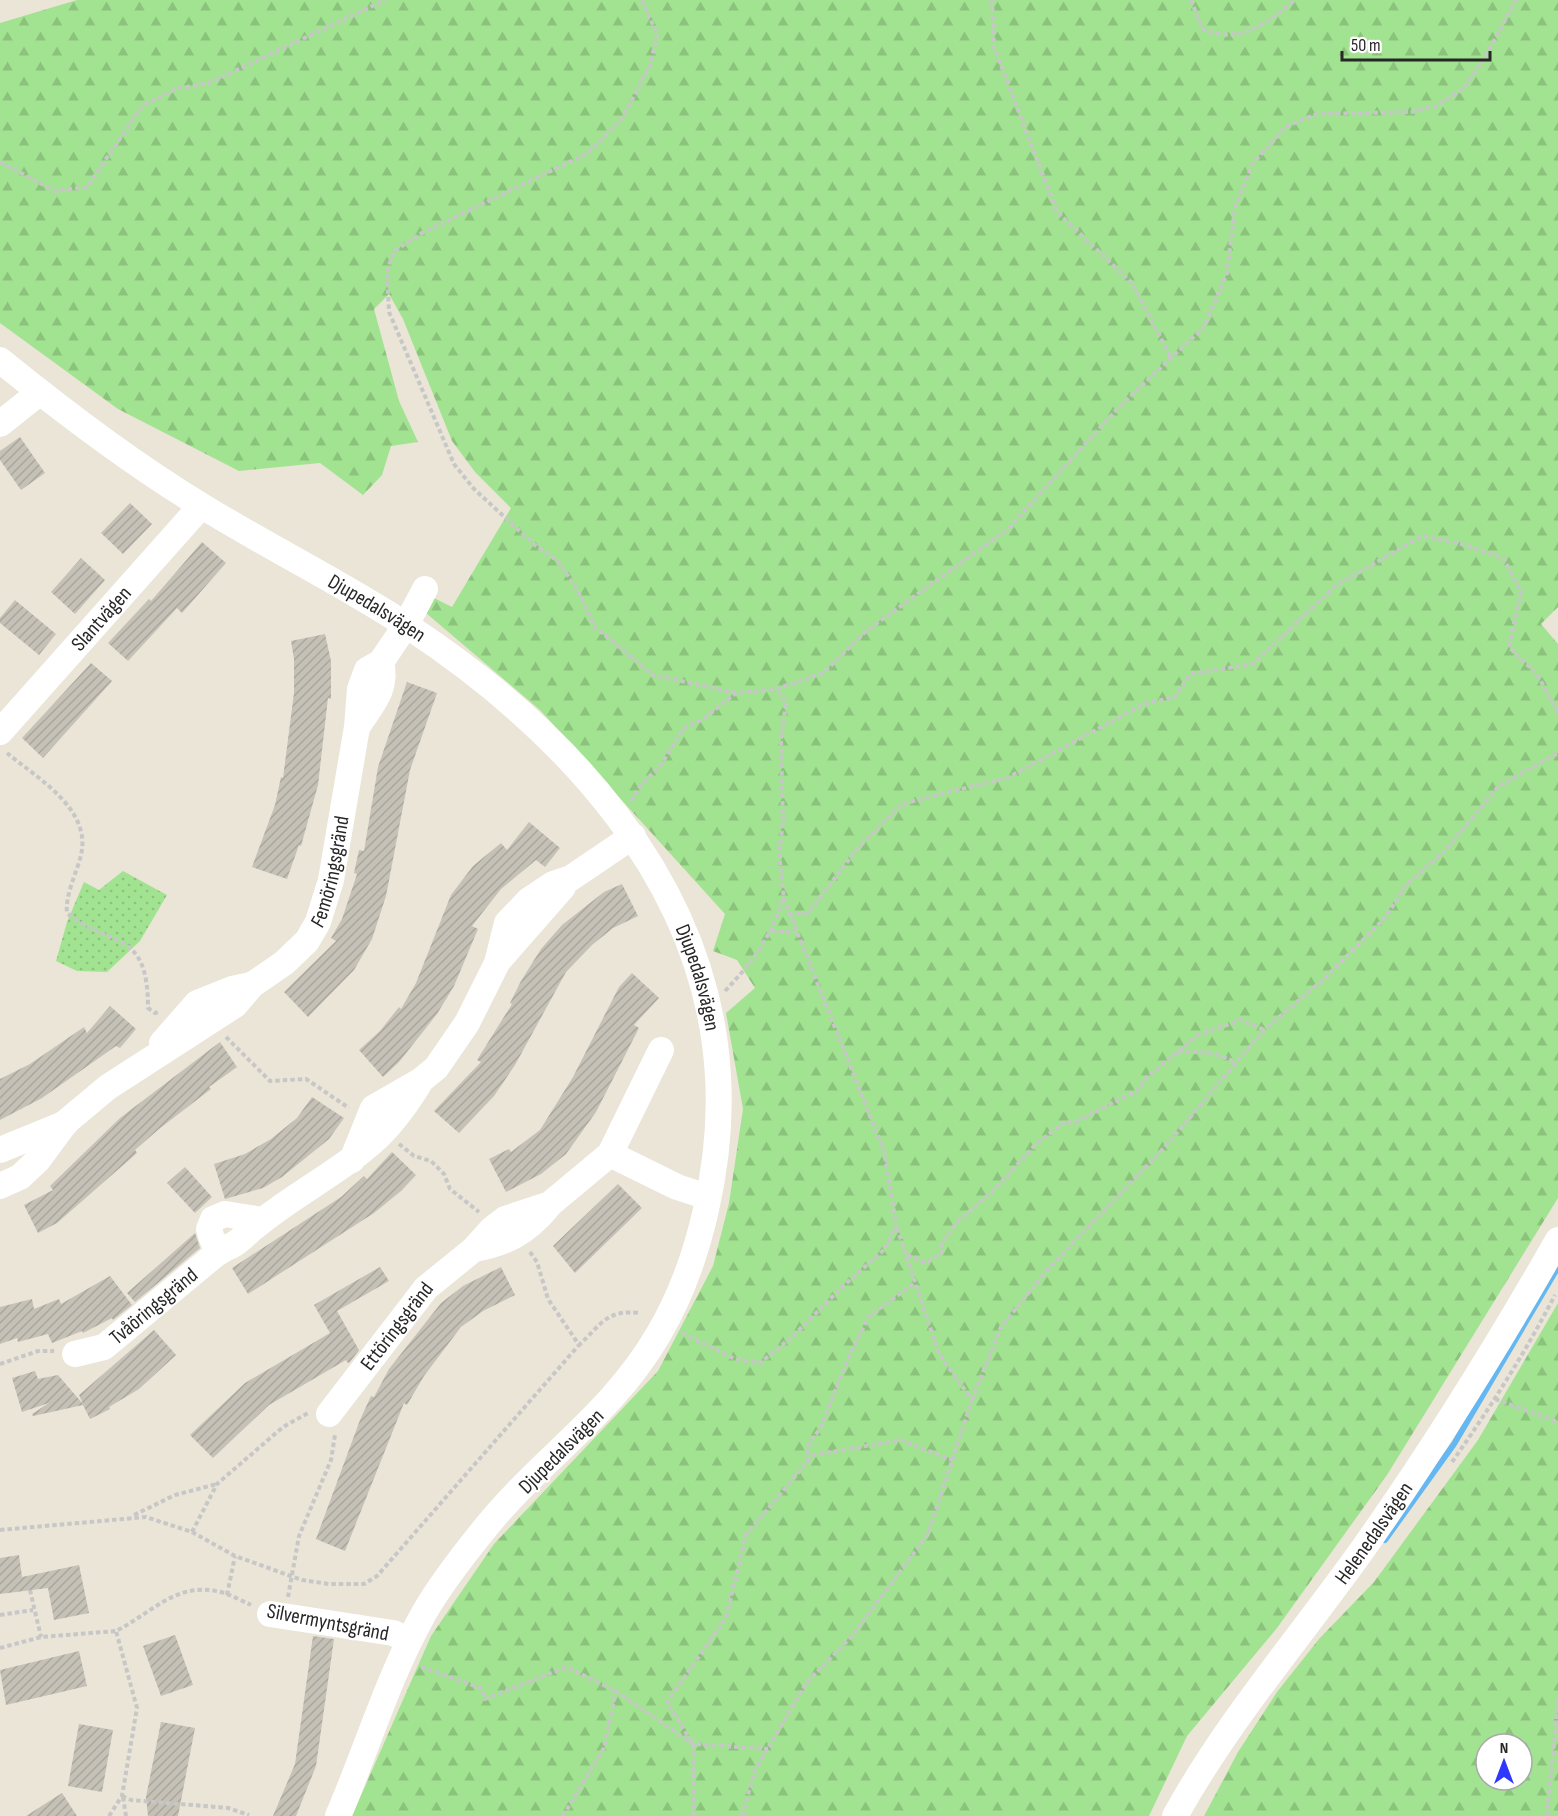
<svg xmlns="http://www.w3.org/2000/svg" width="1558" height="1816" font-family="'Sofia Sans Condensed',sans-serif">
<defs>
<pattern id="grass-dots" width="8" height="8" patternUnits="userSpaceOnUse" patternTransform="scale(1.5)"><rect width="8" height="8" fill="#a1e391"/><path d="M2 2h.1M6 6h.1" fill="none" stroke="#8bc37d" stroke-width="1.8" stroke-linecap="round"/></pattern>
<pattern id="forest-firs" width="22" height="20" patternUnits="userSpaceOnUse" patternTransform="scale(1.5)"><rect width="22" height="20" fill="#a1e391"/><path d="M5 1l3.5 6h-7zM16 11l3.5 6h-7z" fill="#8bc37d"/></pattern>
<pattern id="building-hatch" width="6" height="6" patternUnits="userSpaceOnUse" patternTransform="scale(1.5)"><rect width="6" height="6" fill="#c5c1b7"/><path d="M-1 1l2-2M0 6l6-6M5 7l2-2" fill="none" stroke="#a9a69d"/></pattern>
</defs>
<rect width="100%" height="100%" fill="#eae5d7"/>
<path fill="url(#grass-dots)" d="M123 871 167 895 140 941 107 972 77 971 56 961 67 922 84 882 99 890Z"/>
<path fill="url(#forest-firs)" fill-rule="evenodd" d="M77 0H1558V607L1541 624 1558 644V1198L1387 1475 1277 1628 1187 1736 1149 1816H352L431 1636 494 1544 658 1371 713 1266 729 1203 743 1109 726 1013 755 988 737 960 713 951 725 914 540 710 419 607 426 594 452 607 511 508 475 472 452 441 403 319 389 294 374 309 399 401 418 442 391 446 382 475 363 495 320 463 239 471 118 409 0 323V23Z
M1558 1303V1816H1204L1238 1752 1277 1692 1319 1639 1374 1582 1478 1440ZM1486 1744H1522V1780H1486Z"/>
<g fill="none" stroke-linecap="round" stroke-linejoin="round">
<path stroke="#65b7f1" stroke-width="6" d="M1385 1540 1454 1444 1558 1267"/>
</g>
<path fill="url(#building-hatch)" d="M20 437 45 473 21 490 0 460V451Z
M130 503 152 524 123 554 101 533Z
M202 542 226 563 182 613 177 608 128 661 108 643 149 599 151 601Z
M81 558 105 580 75 614 51 592Z
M15 600 56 634 39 655 0 623V618Z
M325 634 331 661V699L328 698 318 785 301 846 299 845 287 879 252 867 275 805 281 777 283 778 294 693V659L291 641Z
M91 663 112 681 43 758 22 738Z
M407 682 437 693 410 770 386 896 372 939 354 970 308 1017 284 992 336 941 331 938 342 919 357 874 354 873 359 850 364 851 378 767Z
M529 822 560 848 545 867 536 860 501 889 472 926 478 929 454 986 437 1014 399 1062 383 1077 359 1050 380 1031 399 1007 401 1009 416 983 451 895 473 866 501 843 507 850Z
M622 884 638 916 613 928 592 945 566 972 515 1065 494 1096 459 1133 434 1111 481 1062 477 1060 512 1004 510 1003 521 981 541 949 562 925 604 892Z
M632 973 659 998 634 1025 639 1028 596 1112 566 1154 541 1174 506 1192 489 1159 509 1149 511 1152 540 1130 573 1077 619 987Z
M110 1006 136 1029 120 1048 116 1046 42 1098 0 1120V1079L30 1064 84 1027 87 1033Z
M220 1042 237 1067 209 1087 211 1089 159 1129 135 1150 137 1153 57 1223 38 1233 24 1205 53 1190 50 1186 120 1118Z
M312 1097 344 1118 329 1139 282 1177 263 1188 225 1199 214 1164 245 1154 271 1139 297 1118Z
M392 1152 416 1175 401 1191 374 1213 248 1294 232 1268 341 1197 364 1176 367 1179Z
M185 1167 212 1197 195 1213 167 1183Z
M618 1184 642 1208 575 1273 553 1246Z
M195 1233 200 1248 135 1302 127 1293Z
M380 1267 389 1281 337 1311 359 1350 350 1362 348 1363 346 1360 269 1405 213 1458 190 1435 245 1383 330 1333 314 1305Z
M501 1267 515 1295 483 1311 461 1327 424 1376 407 1405 404 1403 345 1551 316 1539 360 1420 371 1396 374 1397 389 1369 441 1303 463 1286Z
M110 1276 132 1305 113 1320 112 1318 83 1333 82 1331 52 1343 48 1334 18 1342 17 1338 0 1344V1307L32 1299 34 1309 59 1299 61 1304Z
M154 1330 176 1355 139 1389 109 1407 110 1409 90 1419 83 1405 33 1416 32 1414 49 1403 22 1412 12 1378 35 1371 38 1379 58 1375 83 1404 79 1395Z
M19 1555 22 1577 79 1565 89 1613 54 1620 48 1588 0 1594V1558Z
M175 1635 193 1685 161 1696 143 1646Z
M313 1636 334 1639 316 1766 296 1816H273L295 1764Z
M79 1651 87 1686 6 1705 0 1670Z
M161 1722 195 1728 178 1816H148L146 1797Z
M79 1724 113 1730 102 1792 68 1786Z
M62 1793 77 1816H26Z"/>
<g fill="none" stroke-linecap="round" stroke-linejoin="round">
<path stroke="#c7c7c7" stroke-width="4" stroke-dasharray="4.5 3" stroke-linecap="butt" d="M642 0 657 34 651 63 623 117 588 153 422 233 394 251 387 271 389 312 454 464 474 489 536 546 558 561 577 589 595 627 653 675 737 693 776 689 823 673 866 631 1008 529 1118 408 1204 327 1227 273 1235 207 1253 163 1287 126 1317 114 1411 112 1436 106 1463 89 1483 61 1516 0
M992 0 994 47 1057 212 1132 283 1171 358
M1191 0 1202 28C1236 47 1268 22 1295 0
M0 162 55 191 87 187 142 106 176 89 209 83 385 0
M7 753C37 778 92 809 81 855 77 872 65 895 67 913 112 949 148 928 148 1008L155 1013 158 1012
M631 801 640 786 660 766 684 728 703 719 736 693
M789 915 808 913 857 849 902 804 1009 777 1144 704 1175 697 1190 674 1253 664 1335 586 1422 536 1462 544 1503 558 1521 591 1509 647 1537 674 1558 713
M771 932H796
M725 991C755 959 768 941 783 900
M226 1037 270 1081 306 1079 349 1108
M1178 1051 1213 1053 1236 1062
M399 1144 414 1156 431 1161 444 1174 450 1189 479 1212
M530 1252 537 1262 548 1299 579 1345C601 1325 606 1309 640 1313
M907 1255 926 1263 941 1253V1245L957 1222 994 1190 1035 1145 1063 1123 1075 1122 1138 1090 1146 1078 1198 1035 1241 1020 1264 1030
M682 1333 735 1359 760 1363 792 1337 842 1287 885 1249 896 1224 884 1151 784 899 779 853 783 822 781 741 786 702 776 689
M0 1364 38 1351H54
M1495 1399 1558 1422
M972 1400 1001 1327 1047 1270 1164 1148 1264 1030 1324 979 1385 918 1406 885 1444 852 1499 786 1558 753
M807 1462 809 1444 821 1427 847 1361 869 1316 915 1283
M1452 1462C1490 1408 1525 1353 1555 1295
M134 1515 175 1495 217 1484
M0 1530 146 1517 192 1532 235 1556 302 1580 329 1584H364L377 1576 579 1345
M192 1532 217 1484 283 1427 308 1413
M30 1590 41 1637
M227 1595 235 1556
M288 1597 299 1536 331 1460 335 1435
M0 1615 33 1610
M0 1648 41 1637 116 1631
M421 1667 481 1688 485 1699 566 1667 616 1691 693 1744 768 1749
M122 1796 131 1800 228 1808 249 1815
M123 1797 126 1816
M109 1816 122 1796 137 1708 116 1631C150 1614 175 1583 216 1591 228 1593 240 1600 251 1605
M563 1816 604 1748 616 1691
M694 1816 693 1744 667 1702 726 1618 746 1535 813 1455 901 1440 952 1460
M742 1816 755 1770 807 1682 852 1636 928 1534 972 1400 939 1354 896 1225
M1547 1816 1558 1699"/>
<g stroke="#fff" stroke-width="26">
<path id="s1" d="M0 360C64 412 131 463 202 506 270 548 342 583 409 627 565 730 707 881 718 1076 723 1159 701 1263 658 1335 612 1414 541 1459 486 1527 464 1554 441 1583 424 1613 388 1677 367 1749 338 1816"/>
<path d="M0 424 40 392"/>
<path d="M358 726C372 704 388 689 381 662"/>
<path id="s2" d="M0 732 201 506"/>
<path d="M500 959 563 887"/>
<path d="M162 1043 197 1003 232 989 251 985"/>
<path d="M0 1150 66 1123"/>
<path d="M610 1154 677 1187 708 1197"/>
<path d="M352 1160 373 1108 420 1081 436 1068 467 1023 497 963 507 923 529 900 553 884 571 878 633 836"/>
<path id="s3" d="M0 1186 20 1177 38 1160 66 1122 108 1087 235 1005 252 985 284 963 307 941 318 922 331 880 357 727 360 689 367 670 381 662 406 625 425 589"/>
<path d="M262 1220 225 1214 213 1219 209 1229C211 1235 212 1245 220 1247 231 1251 244 1236 251 1230 290 1196 338 1174 377 1138 394 1122 406 1105 419 1084"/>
<path d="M474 1249C505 1244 527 1232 547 1208"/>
<path id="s4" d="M75 1354 104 1347 216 1254 228 1247"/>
<path id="s5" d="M329 1414 426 1288 474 1249 492 1229 505 1219 550 1204 610 1154 661 1050"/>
<path d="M270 1614 393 1633 409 1640"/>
<path id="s6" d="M1175 1816C1230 1717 1300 1638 1365 1546 1435 1447 1498 1345 1558 1240"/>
</g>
</g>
<g text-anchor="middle" stroke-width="4.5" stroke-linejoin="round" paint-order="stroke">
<g font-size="21" fill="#272727" stroke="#fff">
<text dy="7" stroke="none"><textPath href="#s1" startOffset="452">Djupedalsvägen</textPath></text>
<text dy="7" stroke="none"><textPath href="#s2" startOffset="152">Slantvägen</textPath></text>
<text dy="7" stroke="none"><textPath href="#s3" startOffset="471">Femöringsgränd</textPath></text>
<text dy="7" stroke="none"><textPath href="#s1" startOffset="954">Djupedalsvägen</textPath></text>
<text dy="7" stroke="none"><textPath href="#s4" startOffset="94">Tvåöringsgränd</textPath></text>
<text dy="7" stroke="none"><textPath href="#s5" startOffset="111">Ettöringsgränd</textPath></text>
<text transform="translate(561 1451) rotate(-45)" y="7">Djupedalsvägen</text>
<text dy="7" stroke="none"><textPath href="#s6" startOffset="346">Helenedalsvägen</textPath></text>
<text transform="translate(328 1622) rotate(11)" y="7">Silvermyntsgränd</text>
</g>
</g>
<g transform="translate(1504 1762)"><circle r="28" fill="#ffffff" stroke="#a9a9a9" stroke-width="1.5"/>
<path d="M0-4.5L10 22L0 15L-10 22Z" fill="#3038fe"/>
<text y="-9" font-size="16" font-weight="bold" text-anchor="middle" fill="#272727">N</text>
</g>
<path d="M1342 51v9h148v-9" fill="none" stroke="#272727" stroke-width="3"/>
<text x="1351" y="51" font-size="18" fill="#272727" stroke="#ffffff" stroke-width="4.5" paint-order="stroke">50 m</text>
</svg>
